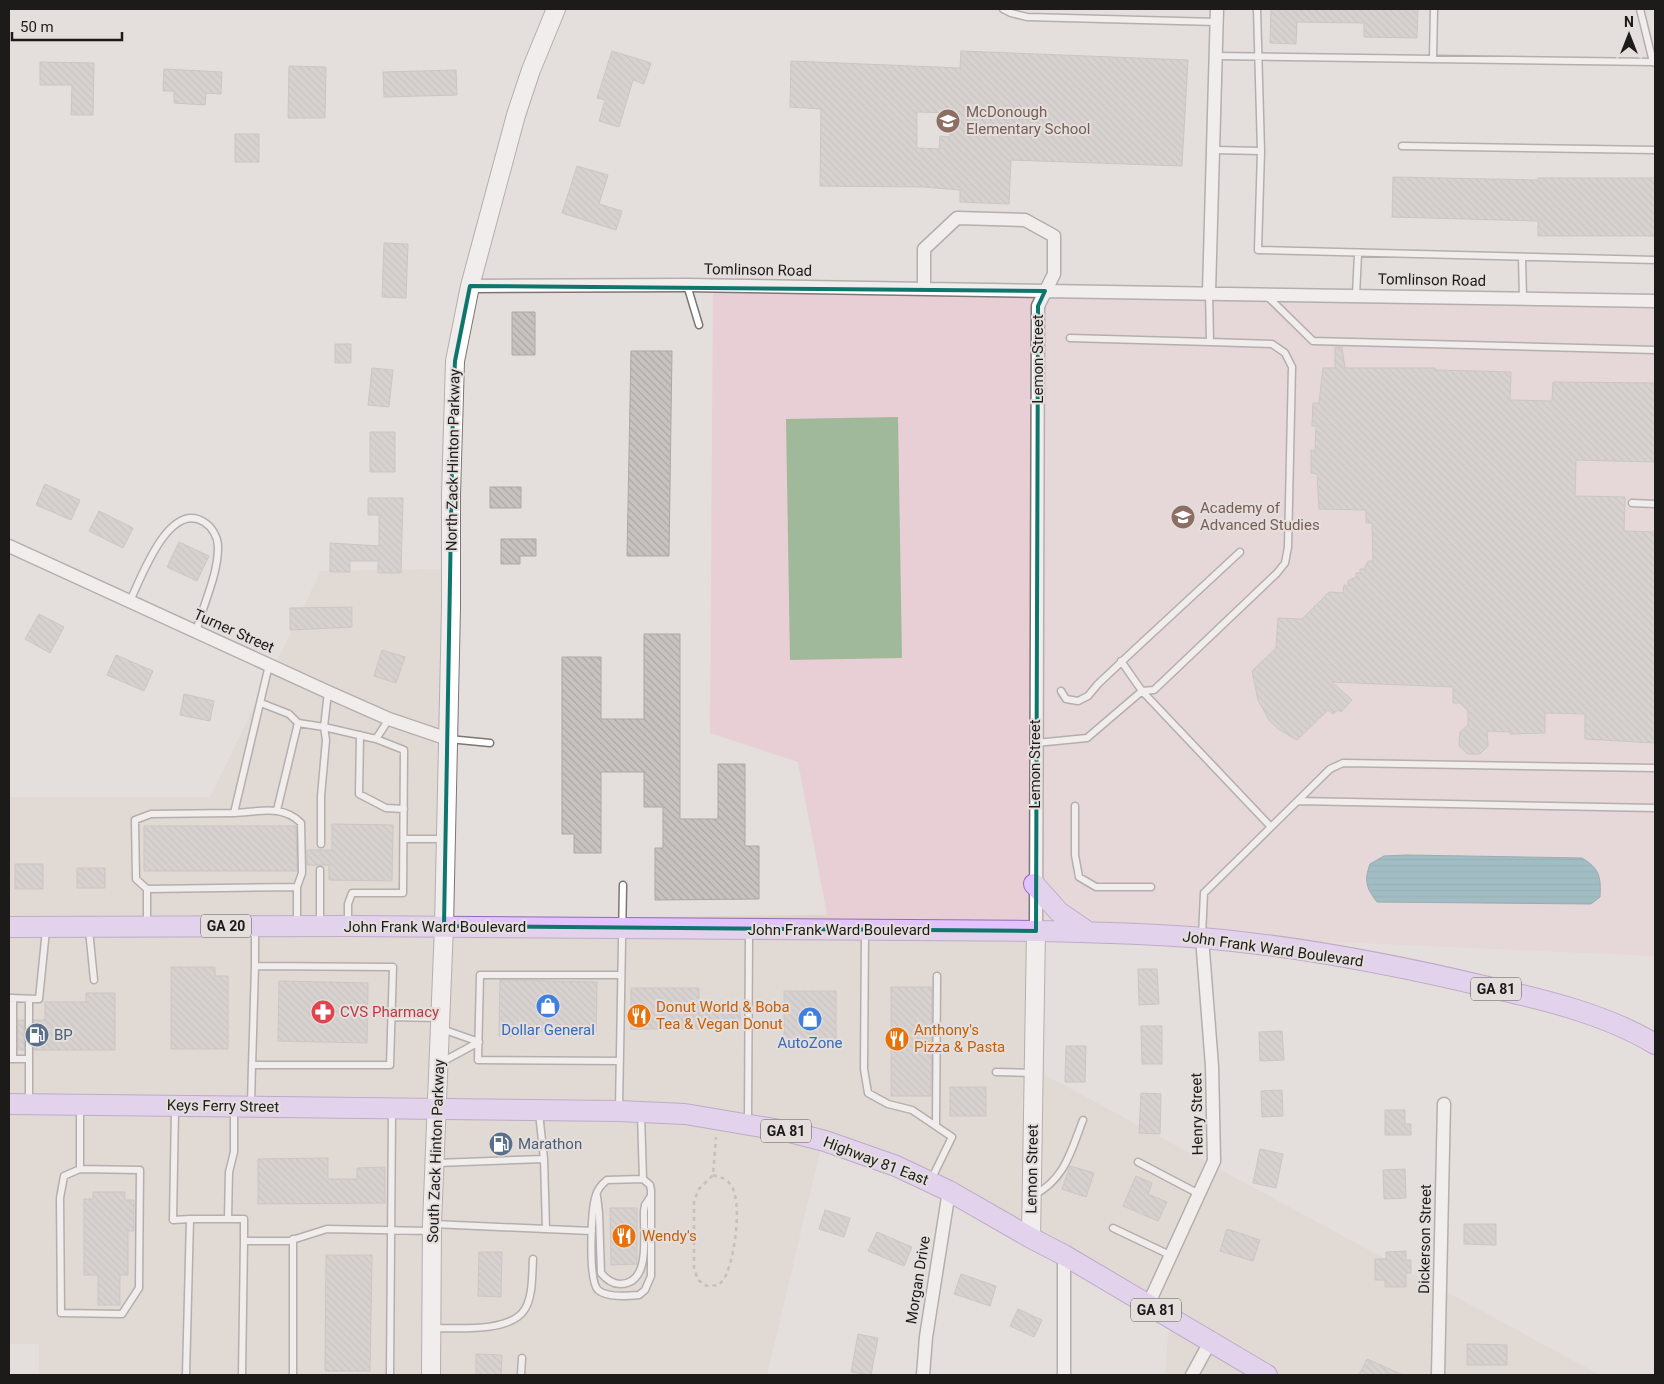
<svg xmlns="http://www.w3.org/2000/svg" width="1664" height="1384" font-family="Roboto,sans-serif">
<defs>
<pattern id="water-rules" width="6" height="5" patternUnits="userSpaceOnUse" patternTransform="scale(1.25)"><rect width="6" height="5" fill="#5196a7"/><path d="M0 2.5h6" fill="none" stroke="#437a87"/></pattern>
<pattern id="building-back-hatch" width="6" height="6" patternUnits="userSpaceOnUse" patternTransform="scale(1.25)"><rect width="6" height="6" fill="#c8c3c0"/><path d="M-1 5l2 2M0 0l6 6M5-1l2 2" fill="none" stroke="#aba7a4"/></pattern>
</defs>
<rect width="100%" height="100%" fill="#e4dfdc"/>
<path fill="#ded2ca" d="M451 569 441 920 1031 912 1036 1070 1600 1375H1165L1170 1312 1020 1224 821 1147 767 1375H39V1344H9V797H210L321 571Z"/>
<path fill="#e8ced5" d="M713 289 1655 301V956L1137 933 830 930 798 762 710 733Z"/>
<path fill="#a0b99b" d="M898 417 902 658 790 660 786 419Z"/>
<path fill="url(#water-rules)" stroke="#41717d" d="M1407 855 1582 858C1600 869 1601 877 1600 897L1591 904 1377 902C1366 888 1364 880 1370 864L1384 856Z"/>
<path fill="url(#building-back-hatch)" stroke="#ada8a5" fill-rule="evenodd" d="M1271 9H1418L1417 38 1364 37V23L1297 22 1296 44 1270 43Z
M612 51 651 63 644 84 633 80 619 127 599 121 605 100 597 98Z
M961 51 1188 60 1182 166 1011 160 1009 204 960 202V190L923 187 820 186 821 109 790 107 791 61 960 68ZM917 112 951 113 950 137 940 136 939 149 917 148Z
M40 62 94 63 93 115H71L72 85H40Z
M289 66 326 67 325 118H288Z
M164 69 222 72 221 94 206 93 205 105 174 103V91H163Z
M456 70 457 95 384 97 383 72Z
M235 134H259V162H235Z
M577 166 608 175 599 204 622 211 616 230 562 213Z
M1393 177 1538 180V178H1655V236H1538V221L1392 217Z
M384 243 408 244 406 298 382 297Z
M512 312H535V355H512Z
M335 344H351V363H335Z
M1335 347H1342L1345 368H1435L1436 370 1511 372 1510 400 1552 401 1553 382 1655 383V462L1576 460 1575 496 1625 497 1624 531 1655 532V743L1585 739V714L1545 713V733L1510 734V732L1487 731 1488 746 1480 754H1468L1459 746 1460 732 1468 725V711L1460 703H1453V687L1332 682 1352 700 1341 712 1338 710 1333 714 1328 710 1297 740 1278 729 1269 720 1258 700 1252 671 1276 648 1278 618 1302 619 1329 592 1343 593 1344 585 1348 586V581L1356 577V573H1360V569H1364L1368 561H1373L1372 523H1366V510L1319 509 1317 474 1311 473V450L1315 451 1316 426H1312L1313 403H1319L1323 368H1335Z
M631 351H672L669 556H627Z
M372 368 393 370 389 407 368 405Z
M370 432H395V472H370Z
M45 484 80 500 71 520 36 505Z
M490 487H521V508H490Z
M368 498H403L401 573H378V561H350V572H330V543L379 546V515H368Z
M99 511 133 528 123 548 89 531Z
M501 539H536V556H520V564H501Z
M179 542 209 556 197 581 167 567Z
M352 607V627L290 630V608Z
M39 614 64 627 50 653 25 639Z
M644 634H680V819H718V764H745V846H759V899L655 900V848H663V807H644V772H601V853H574V834H562V657H601V719H644Z
M382 650 405 657 396 683 374 676Z
M116 655 153 671 144 691 107 675Z
M184 694 214 701 210 721 180 715Z
M332 824 393 825 392 881 329 880V865H307V850H332Z
M144 826H296L297 871H144Z
M15 864H43V889H15Z
M77 868H105V888H77Z
M171 967H215V976H228V1049H171Z
M1138 969H1157L1159 1004 1139 1005Z
M500 980 597 982 596 1032 536 1031V1037L499 1036Z
M279 981 368 983 367 1043 278 1041Z
M891 987H932L931 1096H891Z
M631 988H699V1008H740V1029H631Z
M784 991H836V1047H784Z
M86 993H115V1050H34V1020H45V1002H86Z
M18 1020H24V1050H18Z
M1141 1026H1162V1064H1142Z
M1282 1031 1284 1060 1260 1061 1259 1032Z
M1066 1046H1086L1085 1082H1065Z
M950 1087H986V1116H950Z
M1282 1090 1283 1116 1262 1117 1261 1091Z
M1141 1093 1161 1094 1160 1134 1139 1133Z
M1385 1110H1405V1124H1411V1135H1385Z
M1260 1149 1283 1154 1276 1188 1253 1183Z
M328 1158V1179H357V1168L385 1167V1203L258 1204V1159Z
M1070 1166 1094 1173 1086 1197 1062 1189Z
M1405 1169 1406 1198 1384 1199 1383 1170Z
M1136 1176 1152 1183 1148 1194 1167 1202 1158 1221 1123 1206Z
M93 1192H125V1200H134V1231H128V1275H120V1305H98V1275H84V1199H93Z
M610 1208H637V1264L611 1265Z
M825 1210 850 1218 844 1237 819 1229Z
M1464 1224H1496V1245L1464 1244Z
M1227 1229 1260 1240 1253 1261 1220 1251Z
M877 1232 912 1247 904 1266 868 1251Z
M1406 1251V1260H1411V1273H1406V1287H1385V1280H1375V1259H1386V1252Z
M479 1252H502L501 1297 478 1296Z
M326 1255H372L370 1371H325Z
M961 1274 996 1286 990 1306 954 1294Z
M1018 1309 1042 1320 1034 1337 1010 1326Z
M858 1334 878 1338 871 1375 851 1372Z
M1467 1344 1507 1345V1365H1467Z
M476 1354 502 1355 501 1375H476Z
M1367 1359 1403 1375H1359Z"/>
<g fill="none" stroke-linecap="round" stroke-linejoin="round">
<defs>
<path id="lane" d="M1003 9 1011 13 1027 17 1217 22
M1257 9 1261 151 1258 250 1655 260
M1640 9 1653 62 1655 63
M1216 56 1653 62
M1433 59 1434 9
M1402 146 1655 150
M1214 150 1261 151
M1522 257 1523 298
M687 285 699 325
M1266 295 1313 341 1655 350
M1356 295 1358 254
M1070 338 1210 342 1209 292
M1632 503 1655 504
M130 601C141 578 169 500 204 522 212 527 218 537 218 547 218 576 203 604 196 632
M1121 661 1142 691 1154 690 1277 573 1285 563 1288 547 1292 367 1285 353 1272 344 1210 342
M1061 691 1066 699 1078 701 1088 696 1098 684 1133 651 1240 552
M261 703 289 714 298 723
M360 735 359 794 386 808 404 809
M449 739 490 743
M1036 743 1087 738 1142 691 1271 827
M1298 801 1655 808
M1075 806V855L1079 877 1096 887H1151
M277 810 298 723 324 727 328 692
M234 813C259 812 282 804 301 823L302 873 297 887V925
M404 839H444
M321 844V796L326 740 324 727 376 739 389 719
M320 870V924
M147 889 136 879 135 820 151 814 234 813 269 665
M147 925V889L297 887
M348 925V904L352 893H403L404 750 376 739
M89 930 94 980
M865 932 864 1069 868 1093 888 1104 912 1110 952 1137 931 1180
M1202 936 1204 893 1330 769 1343 763 1655 768
M9 998 39 999 46 930
M391 1017 440 1018
M442 1029 479 1042
M9 1059H29V1103
M13 1059V998
M29 1059V999
M619 1061 478 1060 480 975H620
M440 1063 479 1042
M252 1067 255 966
M996 1072 1032 1073
M251 1105 252 1065H390L393 967 255 966V929
M80 1108V1169L64 1176 60 1198 61 1313 122 1314 139 1288 140 1170 80 1169
M619 1108 623 885
M175 1109 173 1220 190 1219 186 1375
M641 1115 643 1179
M748 1121 749 931
M936 1126 937 976
M1138 1162 1199 1194
M437 1163 544 1159
M643 1179 650 1185 651 1190V1276L645 1290 639 1295C628 1296 607 1298 598 1290 588 1280 591 1209 596 1195 598 1188 602 1184 607 1180Z
M1034 1195C1065 1179 1071 1151 1083 1120
M597 1196 599 1213 601 1273C606 1279 612 1284 620 1284 652 1284 643 1233 644 1211L645 1205 651 1196
M228 1218 229 1172 234 1152V1110
M190 1219H244V1241H289L327 1229 430 1231
M433 1224 546 1229 544 1159 539 1113
M1113 1228 1172 1256
M546 1229 592 1231
M432 1328C456 1328 511 1333 525 1309 533 1296 532 1274 533 1259
M242 1375 244 1241
M293 1375V1239
M390 1375 392 1112
M521 1375 522 1358"/>
<path id="street" d="M470 286 687 285 1655 301
M924 289V249L957 218 1025 220 1054 236V274L1038 306 1036 931
M1209 292 1217 9
M9 546 328 692 389 719 448 739
M1148 1305 1214 1161 1212 1066 1202 938
M923 1375 926 1337 949 1191
M1064 1375V1255
M1192 1375 1210 1342
M1438 1375 1444 1104"/>
<path id="secondary" d="M1031 1238 1036 931
M431 1375 432 1224 444 926 451 607V494L455 361 470 286 516 115 531 70 556 9"/>
<path id="primary" d="M1034 884 1059 912 1088 932
M9 927 348 926 1036 931C1091 932 1146 933 1202 938 1296 946 1396 965 1488 987 1545 1000 1605 1014 1655 1044
M9 1104 619 1111 685 1114 786 1131 825 1141 896 1166 949 1191 1031 1238 1064 1255 1267 1375"/>
</defs>
<use href="#lane" stroke="#7b7674" stroke-width="9"/>
<use href="#street" stroke="#7b7674" stroke-width="15"/>
<use href="#secondary" stroke="#7b7674" stroke-width="20"/>
<use href="#primary" stroke="#916eaf" stroke-width="22"/>
<path stroke="#9f9b98" stroke-width="2.5" stroke-dasharray="4 4" stroke-linecap="butt" d="M713 1175C719 1177 726 1178 730 1184 743 1199 735 1254 727 1272 726 1277 722 1281 719 1285L707 1286 698 1280 694 1268V1201L699 1189 713 1175 716 1137"/>
<use href="#lane" stroke="#fff" stroke-width="6"/>
<use href="#street" stroke="#fff" stroke-width="12"/>
<use href="#secondary" stroke="#fff" stroke-width="18"/>
<use href="#primary" stroke="#e2c3ff" stroke-width="20"/>
</g>
<path d="M0 0H1664V1384H0ZM470 286 1045 291 1038 306 1036 931 444 926 453 406 455 361Z" fill="#e4dfdc" fill-opacity=".55" fill-rule="evenodd"/>
<path fill="none" stroke="#0f766e" stroke-width="4" stroke-linejoin="round" d="M470 286 1045 291 1038 306 1036 931 444 926 453 406 455 361Z"/>
<defs>
<symbol id="school-disc" viewBox="-11 -11 22 22"><circle r="9.5" fill="#8d6e63" stroke="#e4dfdc"/><path d="M0-5L7-2L0 1L-7-2ZM-4 1L0 2.5L4 1V4Q0 6-4 4Z" fill="#fff"/></symbol>
<symbol id="shop-disc" viewBox="-11 -11 22 22"><circle r="9.5" fill="#3f7fe0" stroke="#e4dfdc"/><path d="M-5-2.5h2.3a2.7 3.5 0 0 1 5.4 0H5L5.5 6h-11ZM-1.5-2.5h3a1.5 2.3 0 0 0-3 0Z" fill="#fff"/></symbol>
<symbol id="pharmacy-disc" viewBox="-11 -11 22 22"><circle r="9.5" fill="#e0444e" stroke="#e4dfdc"/><path d="M-2-6h4v4h4v4h-4v4h-4v-4h-4v-4h4Z" fill="#fff"/></symbol>
<symbol id="restaurant-disc" viewBox="-11 -11 22 22"><circle r="9.5" fill="#e8710a" stroke="#e4dfdc"/><path d="M-5-6h1v4h1v-4h1v4h1v-4h1v5L-1.5 .5V6h-2V.5L-5-1ZM5-6V6H3V1.5H1.5Q1.5-4 5-6Z" fill="#fff"/></symbol>
<symbol id="fuel-disc" viewBox="-11 -11 22 22"><circle r="9.5" fill="#5c6f8a" stroke="#e4dfdc"/><path d="M-5.5-6h7V0h2V4h1.3V-2.5L3-4.5l.8-.8L6-3V5H2.5V1h-1V6h-7ZM-4.2-4.7v3.2H.2V-4.7Z" fill="#fff"/></symbol>
</defs>
<g fill-rule="evenodd">
<use href="#school-disc" x="934" y="107" width="28" height="28"/>
<use href="#school-disc" x="1169" y="503" width="28" height="28"/>
<use href="#shop-disc" x="534" y="992" width="28" height="28"/>
<use href="#pharmacy-disc" x="309" y="998" width="28" height="28"/>
<use href="#restaurant-disc" x="625" y="1002" width="28" height="28"/>
<use href="#shop-disc" x="796" y="1005" width="28" height="28"/>
<use href="#fuel-disc" x="23" y="1021" width="28" height="28"/>
<use href="#restaurant-disc" x="883" y="1025" width="28" height="28"/>
<use href="#fuel-disc" x="487" y="1130" width="28" height="28"/>
<use href="#restaurant-disc" x="610" y="1222" width="28" height="28"/>
</g>
<g text-anchor="middle" stroke-width="4" stroke-linejoin="round" paint-order="stroke">
<g fill="#e4dfdc" stroke="#595654" stroke-width="1">
<rect x="201" y="914.5" width="50" height="23" rx="4"/>
<rect x="1471" y="977.5" width="50" height="23" rx="4"/>
<rect x="761" y="1119.5" width="50" height="23" rx="4"/>
<rect x="1131" y="1298.5" width="50" height="23" rx="4"/>
</g>
<g font-size="14" font-weight="bold" fill="#1d1b1a">
<text x="226" y="931">GA 20</text>
<text x="1496" y="994">GA 81</text>
<text x="786" y="1136">GA 81</text>
<text x="1156" y="1315">GA 81</text>
</g>
<g font-size="15" fill="#785e54" stroke="#e4dfdc" text-anchor="start">
<text x="966" y="117">McDonough<tspan x="966" dy="17">Elementary School</tspan></text>
<text x="1200" y="513">Academy of<tspan x="1200" dy="17">Advanced Studies</tspan></text>
</g>
<g font-size="15" fill="#1d1b1a" stroke="#e4dfdc">
<text transform="translate(758 270) rotate(1)" y="5">Tomlinson Road</text>
<text transform="translate(1432 280) rotate(1)" y="5">Tomlinson Road</text>
<text transform="translate(1038 359) rotate(-90)" y="5">Lemon Street</text>
<text transform="translate(453 460) rotate(-89)" y="5">North Zack Hinton Parkway</text>
<text transform="translate(234 631) rotate(24)" y="5">Turner Street</text>
<text transform="translate(1035 764) rotate(-90)" y="5">Lemon Street</text>
<text x="435" y="932">John Frank Ward Boulevard</text>
<text x="839" y="935">John Frank Ward Boulevard</text>
<text transform="translate(1273 949) rotate(8)" y="5">John Frank Ward Boulevard</text>
<text transform="translate(223 1106) rotate(1)" y="5">Keys Ferry Street</text>
<text transform="translate(1197 1114) rotate(-91)" y="5">Henry Street</text>
<text transform="translate(436 1151) rotate(-88)" y="5">South Zack Hinton Parkway</text>
<text transform="translate(876 1161) rotate(21)" y="5">Highway 81 East</text>
<text transform="translate(1032 1169) rotate(-89)" y="5">Lemon Street</text>
<text transform="translate(1425 1239) rotate(-89)" y="5">Dickerson Street</text>
<text transform="translate(918 1280) rotate(-81)" y="5">Morgan Drive</text>
</g>
<g font-size="15" fill="#c56008" stroke="#e4dfdc" text-anchor="start">
<text x="656" y="1012">Donut World &amp; Boba<tspan x="656" dy="17">Tea &amp; Vegan Donut</tspan></text>
<text x="914" y="1035">Anthony's<tspan x="914" dy="17">Pizza &amp; Pasta</tspan></text>
<text x="642" y="1241">Wendy's</text>
</g>
<g font-size="15" fill="#be3a42" stroke="#e4dfdc" text-anchor="start">
<text x="340" y="1017">CVS Pharmacy</text>
</g>
<g font-size="15" fill="#366cbe" stroke="#e4dfdc">
<text x="548" y="1035">Dollar General</text>
<text x="810" y="1048">AutoZone</text>
</g>
<g font-size="15" fill="#4e5e75" stroke="#e4dfdc" text-anchor="start">
<text x="54" y="1040">BP</text>
<text x="518" y="1149">Marathon</text>
</g>
</g>
<rect width="1664" height="1384" fill="none" stroke="#1d1b1a" stroke-width="20"/>
<g transform="translate(1629 35)" stroke="#e4dfdc" stroke-width="4" paint-order="stroke">
<path d="M0-4L9 19L0 12L-9 19Z" fill="#1d1b1a"/>
<text y="-8" font-size="14" font-weight="bold" text-anchor="middle" fill="#1d1b1a">N</text>
</g>
<path d="M12 32v8h110v-8" fill="none" stroke="#1d1b1a" stroke-width="2.5"/>
<text x="20" y="32" font-size="15" fill="#1d1b1a" stroke="#e4dfdc" stroke-width="4" paint-order="stroke">50 m</text>
</svg>
